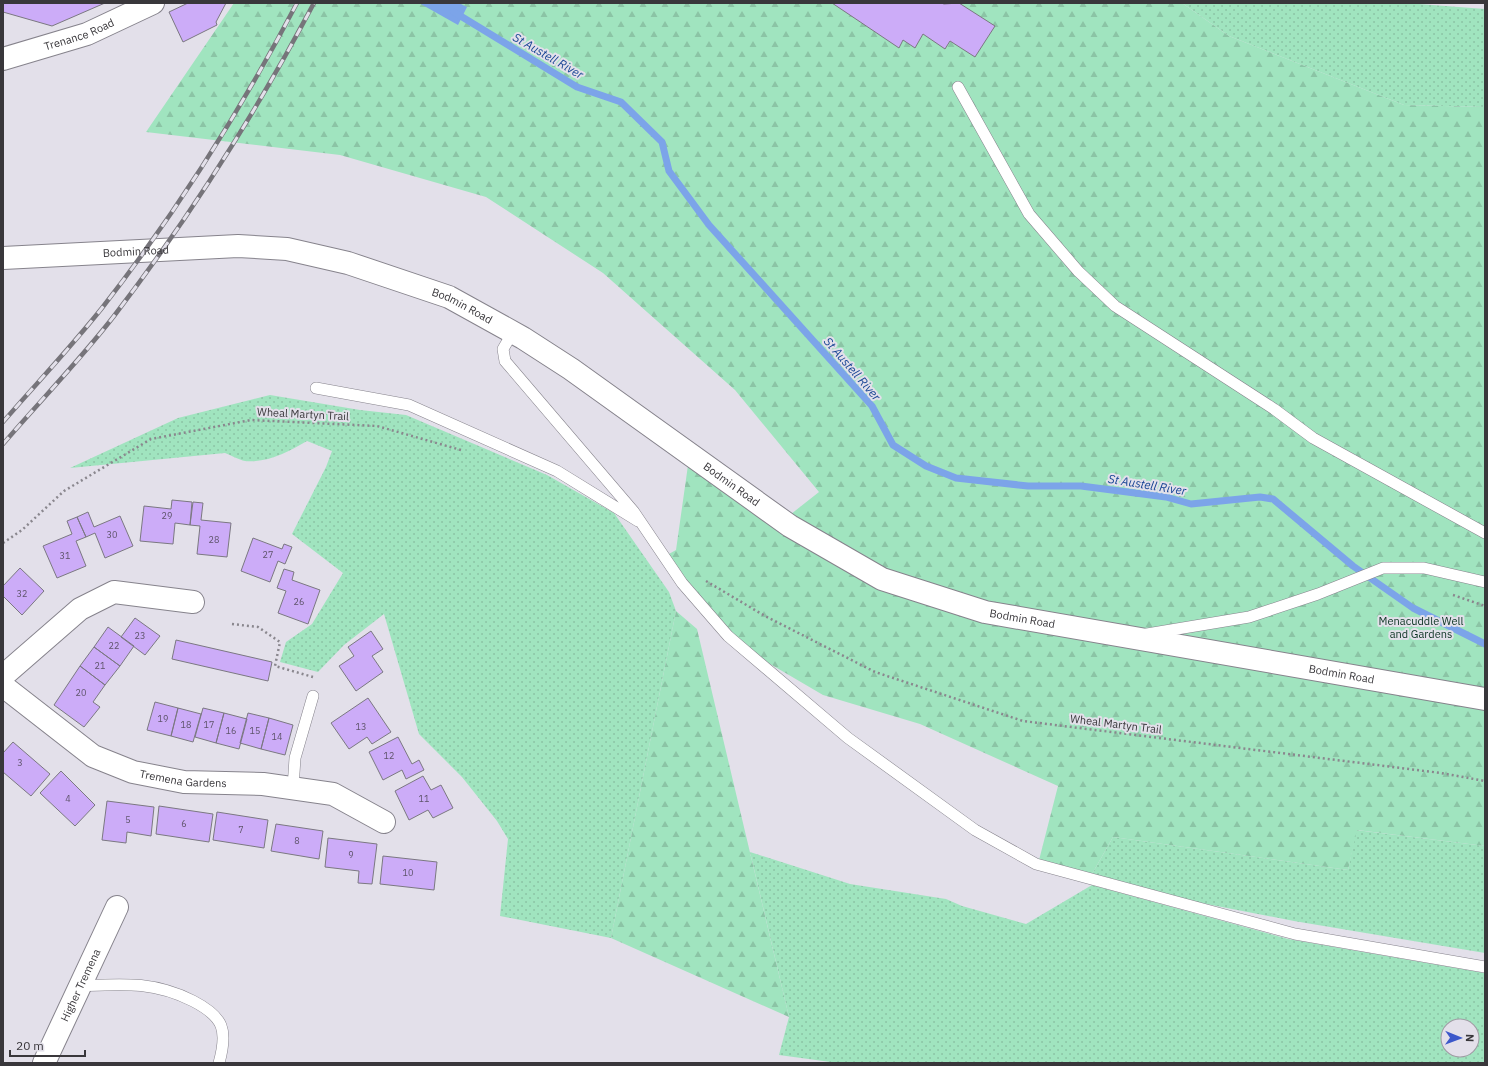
<svg xmlns="http://www.w3.org/2000/svg" width="1488" height="1066" font-family="'IBM Plex Sans',sans-serif">
<defs>
<pattern id="grass-dots" width="8" height="8" patternUnits="userSpaceOnUse"><rect width="8" height="8" fill="#a0e4bf"/><path d="M2 2h.1M6 6h.1" fill="none" stroke="#8bc4a5" stroke-width="1.8" stroke-linecap="round"/></pattern>
<pattern id="forest-firs" width="22" height="20" patternUnits="userSpaceOnUse"><rect width="22" height="20" fill="#a0e4bf"/><path d="M5 1l3.5 6h-7zM16 11l3.5 6h-7z" fill="#8bc4a5"/></pattern>
</defs>
<rect width="100%" height="100%" fill="#e3e0ea"/>
<path fill="url(#grass-dots)" fill-rule="evenodd" d="M1182 3H1406L1485 9V107L1404 105 1229 36Z
M270 395 360 410 406 415 547 475 614 513 669 592 676 611 611 938 500 916 508 839 497 821 462 777 419 734 384 614 344 645 318 672 280 662 286 642 312 624 343 573 292 534 326 467 332 451 307 441C288 452 268 463 245 461 239 460 231 455 225 453L70 468 178 418Z
M1356 830 1485 846V953L1294 921 1088 881 1113 837 1348 870Z
M750 852 850 884 946 899 962 906 1026 924 1092 885 1288 939 1485 973V1063H838L779 1055 789 1017ZM1448 1026H1472V1050H1448Z"/>
<path fill="url(#forest-firs)" d="M234 3H1182L1229 36 1404 105 1485 107V846L1357 830 1348 870 1113 837 1088 881 1037 868 1058 786 920 724 823 695 722 636 660 559 676 550 690 451 786 518 819 492 735 390 603 273 486 197 340 155 146 132Z
M676 611 697 629 789 1017 611 938Z"/>
<path fill="#7ca4e9" d="M419 3H459L467 7 458 25Z"/>
<g fill="none" stroke-linecap="round" stroke-linejoin="round">
<path stroke="#7ca4e9" stroke-width="7" d="M454 12 577 87 621 102 662 142 669 171 709 225 872 406 893 445 926 466 956 478 1028 486H1081L1166 497 1191 504 1260 497 1273 499 1353 566 1413 608 1485 644"/>
</g>
<path fill="#ccacf8" stroke="#7b7881" d="M3 3H105L52 26 3 12Z
M188 3H226L216 22 217 25 183 42 169 12Z
M832 3H941L944 4 959 3 995 26 975 57 950 41 945 49 923 34 915 48 903 40 899 48Z
M172 500 192 502 190 525 175 523 173 544 140 541 144 506 171 509Z
M193 502 203 503 201 520 231 523 227 557 197 554 200 526 190 525Z
M88 512 94 527 120 516 133 546 105 558 95 533 86 537 77 517Z
M77 517 86 537 76 541 86 566 57 578 43 546 72 534 67 521Z
M253 538 282 549 284 544 292 547 285 564 278 561 270 582 241 571Z
M20 568 44 591 22 615 3 596V586Z
M284 569 294 572 292 580 320 590 308 624 278 613 286 591 277 588Z
M135 618 160 636 145 655 121 637Z
M108 627 134 646 120 666 94 647Z
M371 631 383 649 372 656 383 672 356 691 339 666 354 656 348 647Z
M176 640 272 662 268 681 172 659Z
M94 647 120 666 105 685 80 666Z
M80 666 105 685 93 702 100 707 84 727 54 705Z
M368 698 391 732 372 744 367 737 349 749 331 723Z
M155 702 178 708 171 736 147 730Z
M178 708 201 714 193 742 171 736Z
M203 708 224 713 216 743 195 737Z
M224 713 247 719 239 749 216 743Z
M248 713 269 718 261 749 240 743Z
M269 718 293 725 285 755 261 749Z
M398 737 412 764 419 760 424 770 406 779 402 770 383 780 369 752Z
M13 742 50 774 31 796 3 772V753Z
M61 771 95 805 75 826 40 793Z
M423 776 431 790 441 785 453 808 433 818 428 810 409 820 395 791Z
M107 801 154 807 151 836 127 832 126 843 102 840Z
M159 806 213 814 209 842 156 834Z
M217 812 268 820 264 848 213 840Z
M276 824 323 831 319 859 271 851Z
M328 838 377 844 372 884 358 883 359 871 325 867Z
M383 856 437 862 434 890 380 884Z"/>
<g fill="none" stroke-linecap="round" stroke-linejoin="round">
<defs>
<path id="service" d="M958 87 1029 214 1078 271 1115 306 1274 409 1313 438 1485 533
M513 332 503 349 505 361 634 512 682 583 728 636 848 738 975 830 1036 864 1295 934 1485 967
M316 388 409 405 557 471 638 521
M1147 634 1249 617 1318 594 1383 568H1424L1485 582
M293 788 295 758 313 696
M79 986C123 984 153 981 193 1001 224 1017 228 1030 219 1063"/>
<g id="minor">
<path id="s1" d="M3 59 87 34 153 3"/>
<path d="M3 676 80 609 114 592 193 602"/>
<path id="s2" d="M3 686 93 756 133 772 184 782 263 784 333 794 384 822"/>
<path id="s3" d="M44 1063 117 907"/>
</g>
<g id="secondary">
<path id="s4" d="M3 258 238 246 287 249 348 263 449 297 523 338 571 369 790 526 882 579 985 612 1485 699"/>
</g>
</defs>
<use href="#service" stroke="#86838c" stroke-width="12"/>
<use href="#minor" stroke="#86838c" stroke-width="24"/>
<use href="#secondary" stroke="#86838c" stroke-width="24"/>
<path stroke="#8a878e" stroke-width="2.5" stroke-dasharray="2 3" stroke-linecap="butt" d="M3 543 22 530 64 491 151 439 251 420 377 426 461 450
M706 581 765 616 875 672 1023 721 1441 773 1485 781
M1453 595 1485 606
M232 624 258 627 280 642 275 666 313 677"/>
<use href="#service" stroke="#fff" stroke-width="11"/>
<use href="#minor" stroke="#fff" stroke-width="22"/>
<use href="#secondary" stroke="#fff" stroke-width="22"/>
<defs>
<path id="rail" d="M3 422C36 384 71 347 102 308 176 213 241 110 297 3
M3 444C40 401 80 360 114 316 189 218 256 113 314 3"/>
</defs>
<use href="#rail" stroke="#76747a" stroke-width="4.5"/>
<use href="#rail" stroke="#e3e0ea" stroke-width="3" stroke-dasharray="9" stroke-linecap="butt"/>
</g>
<g text-anchor="middle" stroke-width="4" stroke-linejoin="round" paint-order="stroke">
<g font-size="9" fill="#5e546a">
<text x="167" y="519">29</text>
<text x="112" y="538">30</text>
<text x="214" y="543">28</text>
<text x="268" y="558">27</text>
<text x="65" y="559">31</text>
<text x="22" y="597">32</text>
<text x="299" y="605">26</text>
<text x="140" y="639">23</text>
<text x="114" y="649">22</text>
<text x="100" y="669">21</text>
<text x="81" y="696">20</text>
<text x="163" y="722">19</text>
<text x="186" y="728">18</text>
<text x="209" y="728">17</text>
<text x="361" y="730">13</text>
<text x="231" y="734">16</text>
<text x="255" y="734">15</text>
<text x="277" y="740">14</text>
<text x="389" y="759">12</text>
<text x="20" y="766">3</text>
<text x="68" y="802">4</text>
<text x="424" y="802">11</text>
<text x="128" y="823">5</text>
<text x="184" y="827">6</text>
<text x="241" y="833">7</text>
<text x="297" y="844">8</text>
<text x="351" y="858">9</text>
<text x="408" y="876">10</text>
</g>
<g font-size="11" fill="#39373b" stroke="#e3e0ea">
<text dy="4" stroke="none"><textPath href="#s1" startOffset="80">Trenance Road</textPath></text>
<text dy="4" stroke="none"><textPath href="#s4" startOffset="133">Bodmin Road</textPath></text>
<text dy="4" stroke="none"><textPath href="#s4" startOffset="469">Bodmin Road</textPath></text>
<text transform="translate(303 414) rotate(3)" y="4">Wheal Martyn Trail</text>
<text dy="4" stroke="none"><textPath href="#s4" startOffset="793">Bodmin Road</textPath></text>
<text dy="4" stroke="none"><textPath href="#s4" startOffset="1117">Bodmin Road</textPath></text>
<text dy="4" stroke="none"><textPath href="#s4" startOffset="1441">Bodmin Road</textPath></text>
<text transform="translate(1116 724) rotate(7)" y="4">Wheal Martyn Trail</text>
<text dy="4" stroke="none"><textPath href="#s2" startOffset="208">Tremena Gardens</textPath></text>
<text dy="4" stroke="none"><textPath href="#s3" startOffset="86">Higher Tremena</textPath></text>
</g>
<g font-size="11" fill="#093220" stroke="#e3e0ea">
<text x="1421" y="625">Menacuddle Well<tspan x="1421" dy="13">and Gardens</tspan></text>
</g>
<g font-size="12" font-style="italic" fill="#174494" stroke="#e3e0ea">
<text transform="translate(548 56) rotate(30)" y="4">St Austell River</text>
<text transform="translate(852 369) rotate(49)" y="4">St Austell River</text>
<text transform="translate(1147 485) rotate(9)" y="4">St Austell River</text>
</g>
</g>
<rect width="1488" height="1066" fill="none" stroke="#39373b" stroke-width="8"/>
<g transform="translate(1460 1038) rotate(91)"><circle r="19" fill="#e3e0ea" stroke="#9f9ca4"/>
<path d="M0-3L7 15L0 10L-7 15Z" fill="#3c58ca"/>
<text y="-6" font-size="11" font-weight="bold" text-anchor="middle" fill="#39373b">N</text>
</g>
<path d="M10 1050v6h75v-6" fill="none" stroke="#39373b" stroke-width="2"/>
<text x="16" y="1050" font-size="12" fill="#39373b" stroke="#e3e0ea" stroke-width="3" paint-order="stroke">20 m</text>
</svg>
